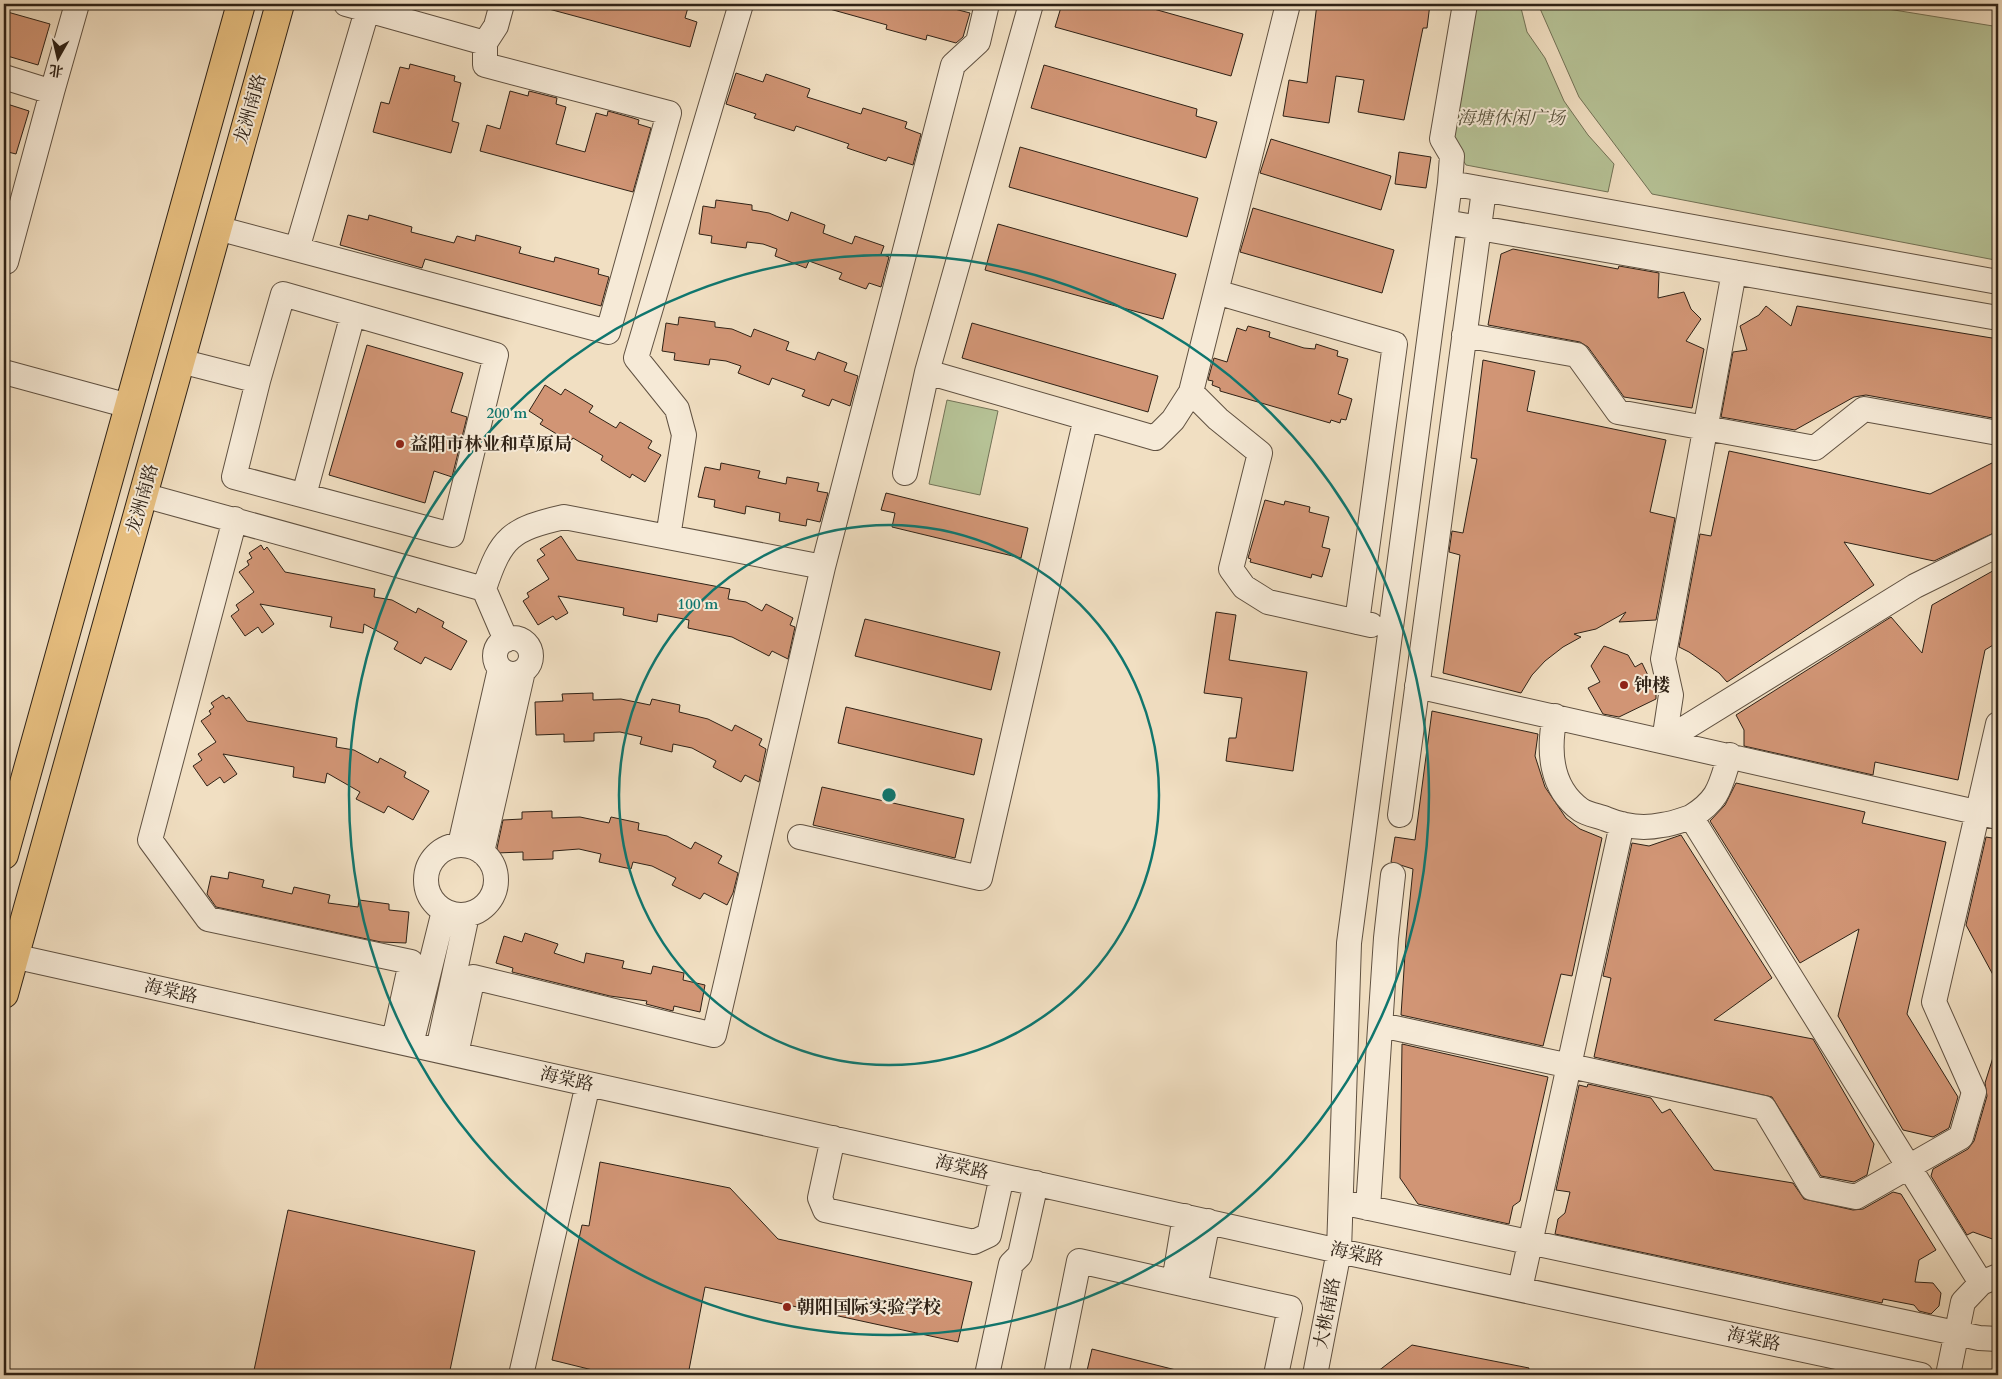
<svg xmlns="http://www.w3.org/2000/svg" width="2002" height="1379" font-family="Cardo,'Noto Serif SC',serif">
<rect width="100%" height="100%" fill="#f1dfc2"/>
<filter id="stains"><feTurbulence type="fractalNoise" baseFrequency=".004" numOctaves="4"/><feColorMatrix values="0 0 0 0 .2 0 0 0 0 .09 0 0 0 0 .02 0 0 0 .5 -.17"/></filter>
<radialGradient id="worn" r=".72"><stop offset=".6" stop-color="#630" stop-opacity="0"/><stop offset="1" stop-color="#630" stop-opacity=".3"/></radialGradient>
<path fill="#b6c296" stroke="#727256" d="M1474 4H1520L1527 32 1545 58 1564 101 1588 135 1614 164 1608 192 1466 165 1451 140Z
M1538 4H1857L1993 26 1998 23V249L1995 260 1652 194 1579 97Z
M947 400 998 411 980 495 929 484Z"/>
<path fill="#d19575" stroke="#2f2216" d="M545 4H689L685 18 697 22 690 47 545 8Z
M827 4H943V6L970 13 963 37 956 43 927 35 926 40 886 29 887 25 826 8Z
M1062 4H1136L1243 34 1231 76 1055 27Z
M1317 4H1430L1427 28H1423L1404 120 1358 112 1364 80 1336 76 1329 123 1283 116 1289 80 1307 83Z
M4 11 50 24 38 65 4 55Z
M410 64 455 76 454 81 461 83 452 121 459 123 451 153 373 132 381 102 389 104 400 67 409 69Z
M1044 65 1197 109 1196 116 1217 122 1206 158 1031 108Z
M736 73 763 82 766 74 810 89 807 97 861 114 863 108 907 122 905 128 921 134 913 165 888 157 886 161 847 148 849 144 796 126 794 131 754 118 756 114 726 104Z
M510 91 528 96 529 91 557 98 556 104 566 107 556 144 585 152 596 113 607 116 608 111 633 118 639 120 638 124 651 128 633 192 480 151 487 125 500 129Z
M4 103 29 111 16 154 4 151Z
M1271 139 1391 176 1381 210 1260 173Z
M1020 147 1198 198 1187 237 1009 187Z
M1399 152 1431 157 1426 188 1395 184Z
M716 200 752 205V210L769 213 788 221 791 212 825 225 823 233 852 244 855 236 884 246 881 254 889 257 881 287 869 283 866 289 839 279 842 273 809 261 806 268 775 256 777 249 763 244 747 242 746 248 711 243 712 236 699 234 703 206 715 208Z
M1253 208 1394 250 1382 293 1240 252Z
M348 215 368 220 369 215 412 227 411 232 454 243 457 236 475 241 476 235 521 247 519 253 554 262 555 257 599 269 598 274 609 277 601 306 425 259 422 268 340 245Z
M998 224 1176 274 1163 319 985 270Z
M1513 249 1618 269 1619 266 1659 273 1658 298 1684 292 1691 309 1701 319 1686 341 1704 349 1692 408 1624 397 1588 347 1580 342 1488 325 1501 254Z
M1766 306 1791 326 1797 306 1998 339V419L1866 395 1854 397 1795 430 1721 417 1733 352 1747 350 1740 326 1759 315Z
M679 317 715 322V327L732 329 751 337 754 329 789 342 786 350 815 360 818 352 847 363 844 371 858 376 850 406 832 399 829 406 802 396 805 390 772 378 769 385 738 373 741 366 726 361 710 359 709 365 674 360 675 353 662 351 666 323 678 325Z
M972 323 1158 376 1148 412 962 358Z
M1248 326 1270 332 1269 337 1304 348 1315 349 1316 344 1338 351 1337 356 1348 359 1338 394 1352 399 1346 420 1341 419 1340 423 1331 420 1330 423 1220 391V388L1212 385 1213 381 1208 380 1214 358 1227 362 1237 328 1246 331Z
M367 345 463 373 451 412 467 417 452 477 434 471 425 503 329 475Z
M1483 360 1535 371 1527 411 1666 440 1650 512 1675 518 1656 620 1619 622 1626 612 1596 629 1574 634 1581 637 1563 647 1545 661 1532 675 1521 693 1443 673 1460 555 1449 552 1452 531 1463 533 1477 459 1471 458Z
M545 385 561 395 565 389 593 406 589 412 616 428 620 422 652 441 648 448 661 455 645 482 632 474 630 478 601 460 603 456 573 438 570 442 540 424 543 420 529 411Z
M1729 451 1930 494 1998 460V531L1934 561 1844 542 1874 585 1727 682 1719 673 1689 652 1679 647 1700 534 1711 536Z
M721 463 760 471 758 478 786 484 787 477 819 483 817 491 828 493 820 522 807 519 806 526 779 521 780 513 746 506 745 514 714 507 715 500 698 497 705 467 720 470Z
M886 493 1028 528 1021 558 892 527 895 513 881 510Z
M1265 500 1284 505 1285 501 1310 507 1309 512 1329 517 1322 547 1330 549 1322 577 1312 574 1311 578 1250 562 1251 559 1248 558Z
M561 536 577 560 730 589 728 599 746 602 762 611 766 604 793 618 790 625 795 627 788 659 772 651 769 656 732 637 688 628 689 620 658 614 657 622 623 615 624 608 558 596 568 613 556 620 553 616 538 625 523 601 529 597 527 593 549 579 537 560 545 555 540 549Z
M261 545 264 550 267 547 285 572 375 589 374 597 392 600 416 613 418 608 444 622 442 627 467 641 451 670 425 657 421 664 394 649 398 642 364 624 363 633 330 627 332 617 260 604 274 624 262 633 258 627 245 636 231 616 239 610 236 605 254 592 239 572 249 565 247 561 252 558 249 553Z
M1998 568V642L1985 650 1958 780 1875 762 1873 775 1744 746V730L1736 715 1891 617 1922 653 1932 605Z
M1216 612 1236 615 1229 660 1307 672 1293 771 1226 761 1229 738H1236L1242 698 1204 693Z
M865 619 1000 652 991 690 855 656Z
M1604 646 1628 655 1635 667 1642 663 1656 692V699L1619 717 1603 714 1588 688 1600 682 1591 666Z
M593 693V700L621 699 650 705 652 699 680 705 679 712 708 719 732 731 735 725 762 739 759 745 766 749 759 782 745 775 741 782 713 767 716 761 692 748 673 744 672 752 640 744 642 737 620 732 594 733V741L564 742V734L536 735 535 702 563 701 562 694Z
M223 695 226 699 229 697 247 721 337 738 336 747 354 750 378 763 380 758 406 772 404 777 429 791 413 820 388 806 384 813 356 799 360 792 327 773 325 783 293 777 294 767 223 754 237 774 224 783 220 777 207 786 193 766 202 760 198 754 216 742 201 721 211 714 209 711 214 707 211 703Z
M846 707 982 739 974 775 838 743Z
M1432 711 1538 734 1535 756 1545 787 1566 818 1580 829 1602 838 1572 976 1561 974 1543 1046 1401 1015 1406 939 1413 869 1391 862 1395 837 1415 840Z
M1736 783 1865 812 1862 823 1946 842 1907 1014 1958 1097 1949 1128 1933 1137 1903 1130 1838 1016 1859 929 1800 963 1710 821 1725 805Z
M822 787 964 819 955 858 813 825Z
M552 811V818L580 817 609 823 611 817 639 823 638 830 667 836 691 849 695 842 722 856 718 863 738 873 733 893 727 905 704 893 700 899 672 885 676 878 652 866 633 862 631 869 599 862 601 854 579 849 553 851V859L523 860V852L496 853 503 820 522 819V812Z
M1681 835 1772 978 1714 1020 1813 1039 1874 1144 1867 1175 1854 1182 1821 1176 1772 1097 1594 1057 1611 978 1603 976 1632 843 1649 846Z
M1986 837 1998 839V984L1966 925Z
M229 872 264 880 262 887 292 894 294 887 330 895 328 903 358 907 359 900 389 904V910L409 912 406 943 381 942 216 907 207 894 211 876 228 879Z
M525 933 558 944 554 953 584 963 586 953 624 961 622 968 651 974 653 966 684 973 683 980 705 985 700 1012 674 1006 673 1011 646 1004 647 1001 610 996 512 972 513 968 496 963 504 936 522 942Z
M1402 1044 1548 1077 1520 1201 1513 1206 1509 1224 1418 1204 1400 1178Z
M1995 1051H1998V1241L1973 1232 1967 1235 1931 1176 1933 1169 1968 1149 1974 1141 1987 1096 1985 1083Z
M1588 1084 1651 1098 1662 1113 1670 1109 1714 1170 1793 1183 1804 1199 1853 1210 1863 1209 1893 1192 1901 1194 1936 1250 1919 1260 1915 1282 1933 1283 1941 1293 1939 1306 1931 1314 1919 1311 1914 1305 1883 1299 1882 1303 1555 1234 1558 1219 1565 1213 1570 1192 1556 1190 1579 1085 1587 1087Z
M600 1162 730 1188 778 1239 972 1282 958 1342 705 1287 688 1375H613L552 1360 582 1225 589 1226Z
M288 1210 475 1251 449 1375H253Z
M1412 1345 1529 1368 1528 1375H1373Z
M1092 1349 1176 1370 1175 1375H1086Z"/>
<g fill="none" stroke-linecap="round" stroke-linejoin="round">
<defs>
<path id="minor" d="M485 43 496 26 502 4
M4 77 52 92 77 4
M1450 183 1452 156 1442 139 1465 4
M1445 222 1998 318
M217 228 608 332 669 113 485 65V43L346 4
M297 249 369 4
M4 262H6L52 92
M1216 292 1395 344 1357 622
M1464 335 1577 355 1618 412 1815 448 1864 409 1998 433
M180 361 258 381 234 477 452 535 496 355 283 294 258 381
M4 372 129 406
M927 372 1031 4
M1191 392 1218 419 1260 453 1231 569 1244 587 1268 602 1371 625
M1086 418 1155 438 1173 420 1191 392 1288 4
M143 495 484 589C501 537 511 529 564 517L823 567 714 1035 473 977 456 1054
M304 495 353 314
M235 519 150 840 208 919 411 962 394 1040
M668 537 684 435 677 409 636 358 741 4
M823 567 953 65 978 42 987 4
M484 589 506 640
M495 656a18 18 0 1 1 36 0a18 18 0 1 1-36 0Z
M1417 686 1998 817
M1555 716C1548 750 1550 788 1581 810 1587 814 1598 816 1606 819 1623 826 1643 829 1662 825 1672 824 1682 820 1691 817
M1664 741 1671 695 1663 659 1734 272
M1664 741 1915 586 1998 545
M1730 755C1720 786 1720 799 1691 817L1981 1283
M1400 815 1484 190
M800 837 980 878 1086 418 927 372 905 473
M460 845 500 669
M426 880a35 35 0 1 1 70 0a35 35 0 1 1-70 0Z
M482 852 523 671
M4 954 1339 1251 1921 1375
M1381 1025 1764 1108 1812 1188 1856 1197 1961 1137 1974 1092 1934 1002 1998 724
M411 1044 444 911
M438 1050 467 915
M833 1138 820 1198 825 1210 974 1242 989 1235 1002 1176
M1341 1202 1979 1338 1998 1339
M1368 1208 1386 938 1393 875
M1174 1282 1185 1216
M1195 1287 1208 1221
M1520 1289 1622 824
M521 1375 588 1084
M987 1375 1011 1264 1020 1255 1036 1183
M1056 1375 1079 1261 1290 1308 1276 1375
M1315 1375 1339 1251 1349 943 1450 183 1998 282
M1948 1375 1963 1302 1981 1283 1998 1276"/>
<path id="major" d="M4 855 241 4
M4 994 280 4"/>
</defs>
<use href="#minor" stroke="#605141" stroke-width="26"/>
<use href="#major" stroke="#2f2216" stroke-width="30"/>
<use href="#minor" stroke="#f6ead7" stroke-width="24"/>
<use href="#major" stroke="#e8c081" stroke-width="28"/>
</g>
<g fill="none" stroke="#0f766e" stroke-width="2.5">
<circle cx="889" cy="795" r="270"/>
<circle cx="889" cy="795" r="540"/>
</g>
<g fill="#8f2418" stroke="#f6ead7" stroke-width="2">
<circle cx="400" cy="444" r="5"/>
<circle cx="1624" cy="685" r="5"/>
<circle cx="787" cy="1307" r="5"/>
</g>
<g text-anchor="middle" stroke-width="4" stroke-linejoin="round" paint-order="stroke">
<g font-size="18" fill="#2f2216" stroke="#f6ead7">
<text transform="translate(250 109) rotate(-74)" y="6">龙洲南路</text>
<text transform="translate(142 499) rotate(-74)" y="6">龙洲南路</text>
<text transform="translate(171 991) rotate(13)" y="6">海棠路</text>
<text transform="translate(567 1079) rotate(13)" y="6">海棠路</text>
<text transform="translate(962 1167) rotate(13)" y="6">海棠路</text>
<text transform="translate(1357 1254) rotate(12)" y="6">海棠路</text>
<text transform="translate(1327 1313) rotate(-79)" y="6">大桃南路</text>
<text transform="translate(1754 1339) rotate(12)" y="6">海棠路</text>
</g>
<g font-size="18" font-style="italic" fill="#58523c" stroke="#f6ead7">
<text x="1511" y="124">海塘休闲广场</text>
</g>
<g font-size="18" font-weight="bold" fill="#2f2216" stroke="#f6ead7" text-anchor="start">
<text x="410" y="450">益阳市林业和草原局</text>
<text x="1634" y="691">钟楼</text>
<text x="797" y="1313">朝阳国际实验学校</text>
</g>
</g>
<circle cx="889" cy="795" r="8" fill="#0f766e" stroke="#f6ead7" stroke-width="2.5"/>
<g font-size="15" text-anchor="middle" font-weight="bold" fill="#0f766e" stroke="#f6ead7" stroke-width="4" stroke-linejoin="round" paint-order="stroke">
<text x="507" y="418">200 m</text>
<text x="698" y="609">100 m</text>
</g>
<rect width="2002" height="1379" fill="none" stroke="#f1dfc2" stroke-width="20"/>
<rect x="5" y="5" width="1992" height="1369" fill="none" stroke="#2f2216" stroke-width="2.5"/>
<rect x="10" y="10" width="1982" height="1359" fill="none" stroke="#2f2216"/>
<g transform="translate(58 58) rotate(188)" stroke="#f6ead7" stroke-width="4" paint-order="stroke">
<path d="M0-4L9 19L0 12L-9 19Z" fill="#2f2216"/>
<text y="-8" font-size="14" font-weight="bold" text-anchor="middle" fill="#2f2216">北</text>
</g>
<rect width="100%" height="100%" filter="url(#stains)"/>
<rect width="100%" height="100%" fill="url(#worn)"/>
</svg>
